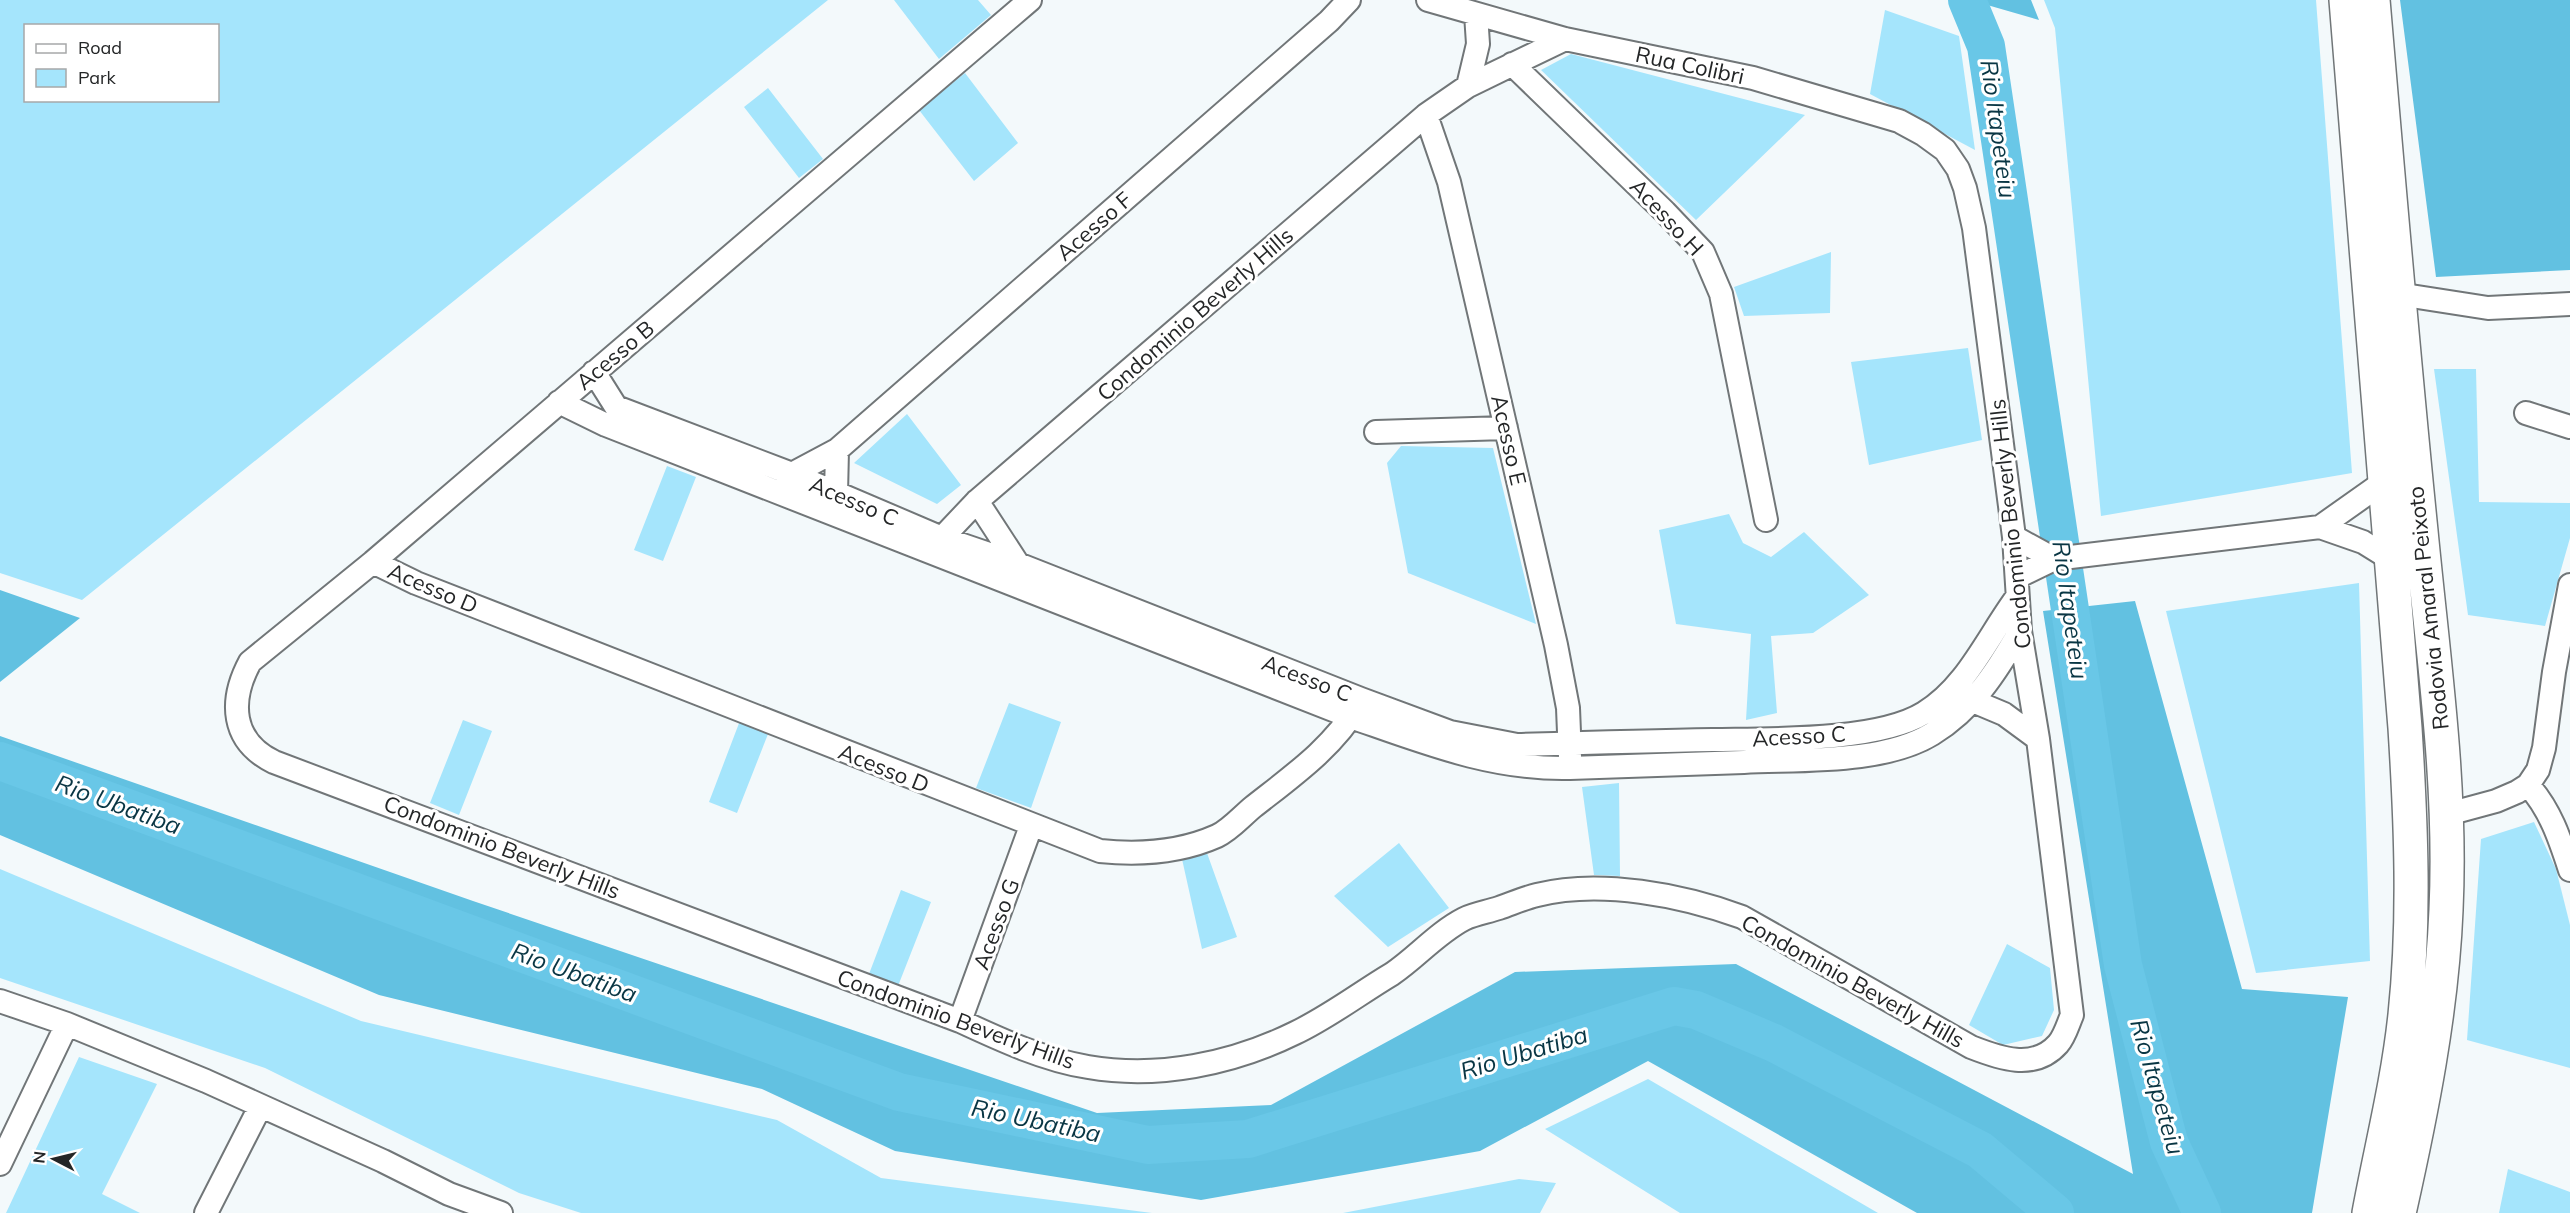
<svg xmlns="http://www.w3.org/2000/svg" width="2570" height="1213" font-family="Mulish,sans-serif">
<rect width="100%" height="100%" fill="#f3f9fb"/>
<path fill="#a5e5fc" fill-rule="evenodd" d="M0 0H828L82 600 0 573ZM26 26H218V100H26Z
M894 0H978L991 15 939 59Z
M2044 0H2316L2352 473 2101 516 2055 28Z
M1885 10 1959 36 1975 150 1870 94Z
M1571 54 1805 115 1696 220 1541 70Z
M965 73 1018 143 974 181 919 110Z
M768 88 823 159 799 178 744 107Z
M1831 252 1830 313 1744 316 1734 287Z
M1968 348 1982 440 1869 465 1851 362Z
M2434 369H2476L2479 502 2570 503V538L2545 626 2468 615Z
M907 414 961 485 937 504 854 463Z
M1401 446 1493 448 1536 624 1408 573 1387 463Z
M667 466 696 477 663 561 634 550Z
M1729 514 1743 543 1771 557 1804 532 1869 595 1813 633 1771 636 1777 713 1746 720 1751 634 1676 624 1659 530Z
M2359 583 2370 961 2256 973 2166 611Z
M1009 703 1061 722 1031 808 976 788Z
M741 718 770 729 737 813 709 802Z
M463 720 492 731 459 815 430 803Z
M1619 783 1620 876 1594 875 1582 787Z
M2534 822 2556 869 2570 925V1068L2467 1040 2481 839Z
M1399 843 1449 908 1388 947 1334 896Z
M1207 853 1237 937 1202 949 1182 859Z
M0 869 361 1021 777 1120 881 1178 1152 1213H581L519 1193 265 1068 0 978Z
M901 890 931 902 898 986 869 974Z
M2007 944 2050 968 2054 1010 2042 1036 2003 1045 1969 1025Z
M79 1057 157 1084 102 1194 140 1213H6Z
M1648 1079 1878 1213H1680L1545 1129Z
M2508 1169 2570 1192V1213H2499Z
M1519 1179 1556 1183 1540 1213H1343Z"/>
<path fill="#62c1e1" d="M1970 0H2031L2039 20Z
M2400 0H2570V270L2436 277Z
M0 590 80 618 0 682Z
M2135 601 2242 989 2348 997 2312 1213H1917L1648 1061 1480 1151 1201 1200 895 1151 762 1089 379 995 0 835V736L473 901 1097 1113 1271 1105 1515 972 1736 964 2133 1174 2043 611Z"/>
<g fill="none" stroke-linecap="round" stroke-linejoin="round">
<path stroke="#69c7e7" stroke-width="38" d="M1967 0 1986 46 2123 965 2169 1142 2202 1213
M0 761 899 1092 1148 1145 1248 1139 1674 1006 1696 1010 1774 1043 1980 1150 2055 1213"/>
<defs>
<path id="minor" d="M1030 0 373 562 250 662C229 701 231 741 274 762L960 1021C1001 1040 1044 1060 1088 1067 1158 1079 1232 1064 1295 1033 1329 1017 1360 993 1392 974 1417 957 1437 933 1464 919 1474 914 1487 912 1499 908 1511 904 1524 898 1537 895 1600 879 1682 895 1742 917L1971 1047C1999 1058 2034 1071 2058 1044 2065 1036 2068 1024 2072 1015L2038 739 2020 631 2014 537 1974 228 1965 188 1958 169 1945 150 1923 134 1899 121 1753 78 1565 39 1428 0
M1512 64 1665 212 1703 252 1721 294 1766 520
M1468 86 1565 39
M1426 115 1449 182 1556 645 1568 708 1570 757
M2398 294 2488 308 2570 304
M594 372 616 407 792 474 942 538 1018 564 1361 699 1450 732 1517 745C1582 743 1648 741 1713 740 1768 739 1877 742 1924 713 1967 687 1988 636 2017 597
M559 402 606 425 1351 717C1423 742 1492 770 1570 768 1628 766 1686 764 1744 762 1800 759 1883 764 1932 734 1973 709 1997 671 2020 631
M2526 413 2570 427
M1376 432 1506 428
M786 483 792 474 837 450 1329 21 1349 0
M977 501 1018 564
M832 505 836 494 837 450
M2320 527 2385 481
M2014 537 2054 559
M935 550 942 538 977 501 1426 115 1468 86 1478 44 1476 14
M373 562 416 583 1100 851C1139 855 1181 852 1217 836 1230 830 1242 816 1253 807 1291 777 1334 747 1358 705
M2017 577 2054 559 2320 527 2363 542 2392 560
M1973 701 2004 714 2038 739
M2528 785C2550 809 2560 839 2570 870
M2448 814 2496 801 2517 792 2528 785 2538 770 2544 748 2554 672 2570 585
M0 1001 67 1024 206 1081 383 1161 449 1194 501 1213
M960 1021 1031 826
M0 1164 67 1024
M206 1213 260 1107"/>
<path id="highway" d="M2346 0 2405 728C2411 823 2415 920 2405 1015 2398 1082 2381 1148 2369 1213
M2373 0C2388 177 2403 354 2421 531 2433 657 2452 784 2446 910 2442 1011 2421 1115 2399 1213"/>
</defs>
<use href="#minor" stroke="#717678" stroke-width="26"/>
<use href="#highway" stroke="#717678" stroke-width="36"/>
<use href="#minor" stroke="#fff" stroke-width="22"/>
<use href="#highway" stroke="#fff" stroke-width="33"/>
</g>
<g text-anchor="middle" stroke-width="6" stroke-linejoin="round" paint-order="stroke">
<g font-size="22" fill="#242627" stroke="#fff">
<text transform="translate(1690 65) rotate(12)" y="8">Rua Colibri</text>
<text transform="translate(1667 217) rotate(47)" y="8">Acesso H</text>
<text transform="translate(1094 226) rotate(-41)" y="8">Acesso F</text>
<text transform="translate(1195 314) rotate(-41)" y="8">Condominio Beverly Hills</text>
<text transform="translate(615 355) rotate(-40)" y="8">Acesso B</text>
<text transform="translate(1509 440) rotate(77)" y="8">Acesso E</text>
<text transform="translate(854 501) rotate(23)" y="8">Acesso C</text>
<text transform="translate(2010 524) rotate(-96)" y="8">Condominio Beverly Hills</text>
<text transform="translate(433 588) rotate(23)" y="8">Acesso D</text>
<text transform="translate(2428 608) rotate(-96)" y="8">Rodovia Amaral Peixoto</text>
<text transform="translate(1307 678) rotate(21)" y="8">Acesso C</text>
<text transform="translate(1799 736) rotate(-3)" y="8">Acesso C</text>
<text transform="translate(884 768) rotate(22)" y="8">Acesso D</text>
<text transform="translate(502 847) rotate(21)" y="8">Condominio Beverly Hills</text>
<text transform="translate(996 924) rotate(-70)" y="8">Acesso G</text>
<text transform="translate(1853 981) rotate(29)" y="8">Condominio Beverly Hills</text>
<text transform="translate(956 1019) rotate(20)" y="8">Condominio Beverly Hills</text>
</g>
<g font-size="24" font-style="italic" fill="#093644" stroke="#fff">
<text transform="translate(1998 129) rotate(82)" y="8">Rio Itapeteiu</text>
<text transform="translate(2070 610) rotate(82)" y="8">Rio Itapeteiu</text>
<text transform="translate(118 805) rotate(20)" y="8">Rio Ubatiba</text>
<text transform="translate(574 973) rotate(20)" y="8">Rio Ubatiba</text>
<text transform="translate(1524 1053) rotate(-17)" y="8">Rio Ubatiba</text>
<text transform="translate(2157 1087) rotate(74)" y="8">Rio Itapeteiu</text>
<text transform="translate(1036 1121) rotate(12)" y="8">Rio Ubatiba</text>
</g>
</g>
<rect x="24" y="24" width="195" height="78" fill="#ffffff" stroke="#a7a8a9" stroke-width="1.5"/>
<rect x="36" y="44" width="30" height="9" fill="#ffffff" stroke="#a7a8a9" stroke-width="1.5"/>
<text x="78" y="54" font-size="18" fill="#242627">Road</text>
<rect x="36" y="69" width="30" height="18" fill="#a5e5fc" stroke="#a7a8a9" stroke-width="1.5"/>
<text x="78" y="84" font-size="18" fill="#242627">Park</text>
<g transform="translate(54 1159) rotate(277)" stroke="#ffffff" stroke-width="4.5" paint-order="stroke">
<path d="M0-4.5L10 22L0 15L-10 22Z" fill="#242627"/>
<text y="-9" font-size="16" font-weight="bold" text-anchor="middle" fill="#242627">N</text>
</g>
</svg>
